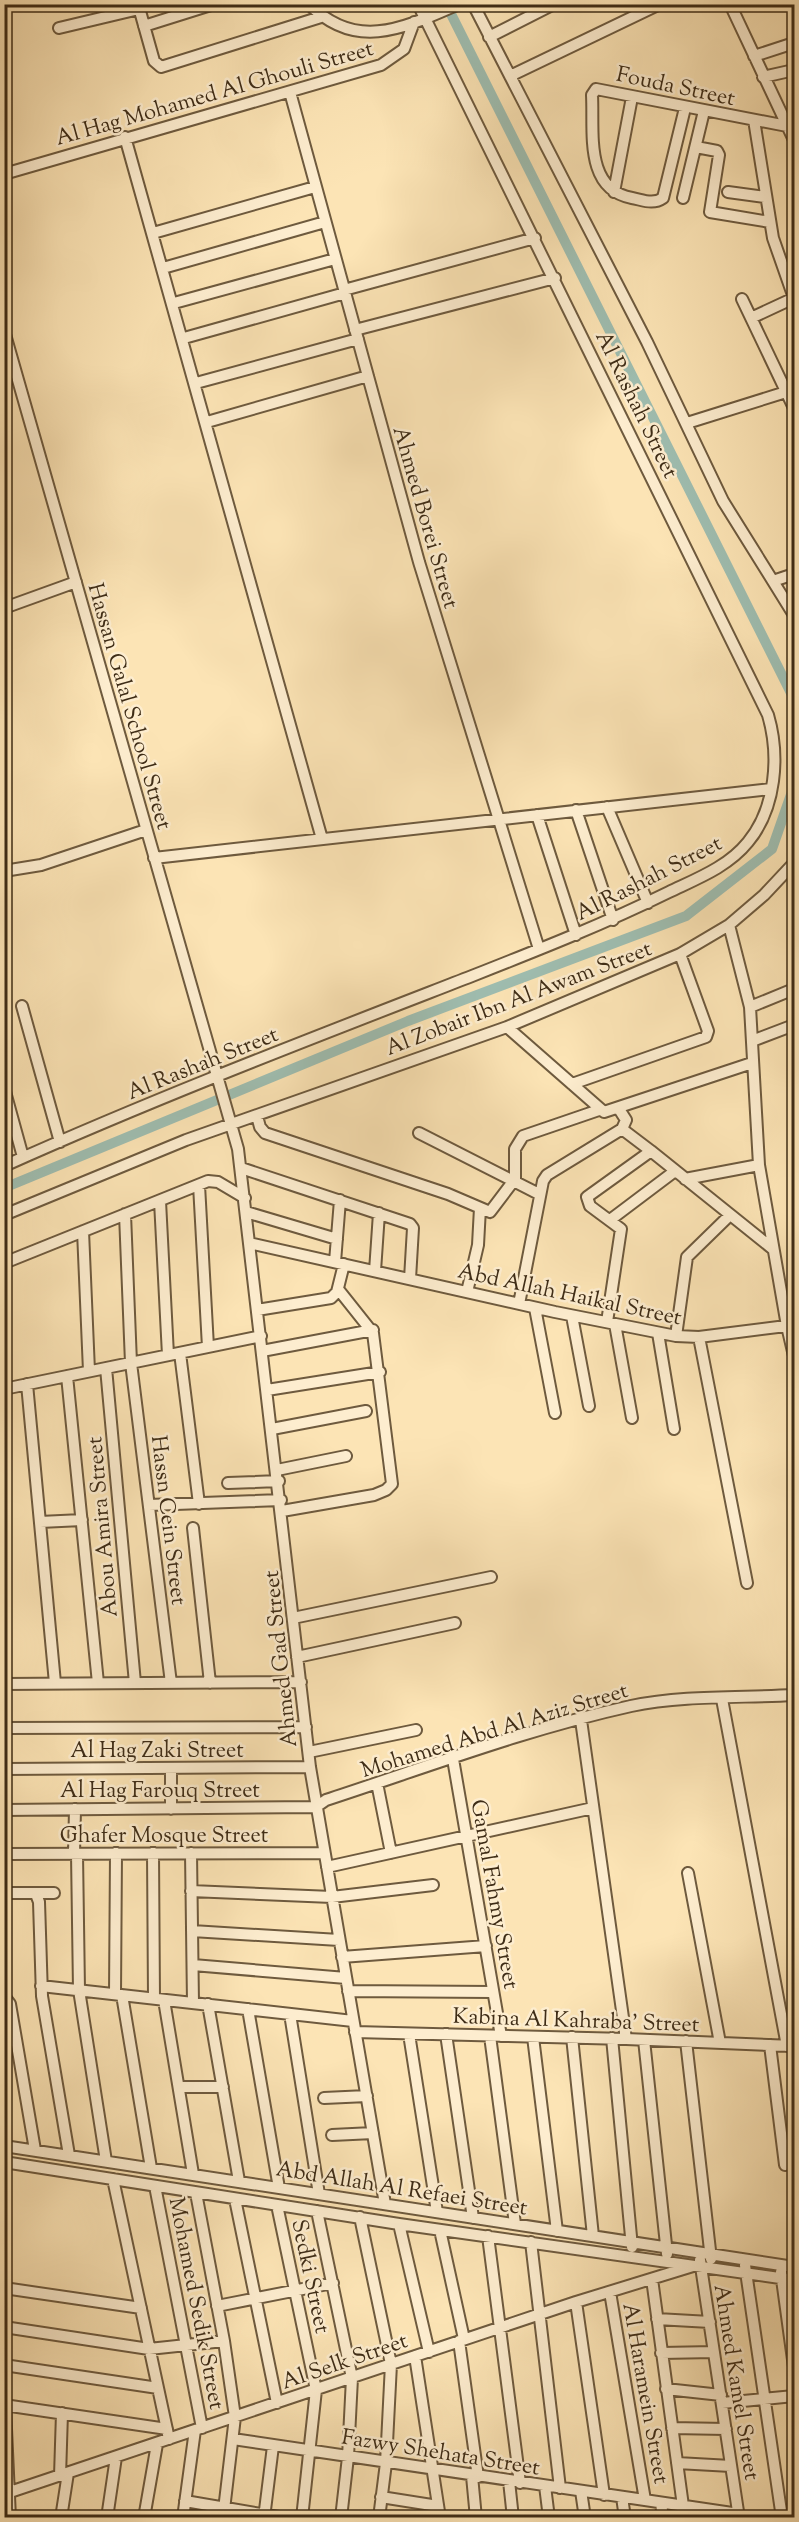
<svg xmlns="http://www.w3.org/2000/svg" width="799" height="2522" font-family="'Sorts Mill Goudy',serif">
<rect width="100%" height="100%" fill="#fce4b5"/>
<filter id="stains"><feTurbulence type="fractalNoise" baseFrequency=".00333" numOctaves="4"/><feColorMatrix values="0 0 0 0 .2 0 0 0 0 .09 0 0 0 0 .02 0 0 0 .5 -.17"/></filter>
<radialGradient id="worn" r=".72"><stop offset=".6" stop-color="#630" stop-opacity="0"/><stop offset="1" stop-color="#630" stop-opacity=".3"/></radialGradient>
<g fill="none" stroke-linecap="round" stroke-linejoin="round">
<path stroke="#9fbeb1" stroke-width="10" d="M446 4 794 699
M4 1188 408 1021 686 916 772 849 794 786"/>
<defs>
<path id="minor" d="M138 4 154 61 161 67 321 17
M309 4C356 52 404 28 459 4
M473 4 647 342 723 501 794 615
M730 4 794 140
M144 26 214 4
M59 28 139 9
M489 37 554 4
M754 56 794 43
M510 76 660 4
M763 77 794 70
M290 92 419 562 539 949
M685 108 663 198C653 205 643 200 632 198 584 189 594 132 592 95L596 89 787 126
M754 120 773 238 794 298
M125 137 322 839
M696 147 717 151 719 155 710 212 770 222
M4 174 381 65 404 49 414 22
M614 192 632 97
M728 192 765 197
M683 198 704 111
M153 233 315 187
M163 268 325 222
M344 290 535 238
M742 299 794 408
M174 303 335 259
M751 318 794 298
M355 330 555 278
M4 331 238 1149 310 1767 385 2204
M184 338 345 293
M196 383 358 339
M207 422 368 376
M687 423 786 392
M773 581 794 574
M4 608 76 582
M607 807 648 903
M576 810 613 920
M537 815 576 935
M154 858 771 789
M4 871 41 865 146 830
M729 925 750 1007 759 1165 787 1326 794 1356
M22 1006 60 1142
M750 1007 794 989
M507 1027 604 1112 752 1063
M752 1041 794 1025
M572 1084 706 1037 708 1031 680 954
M4 1088 23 1157
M257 1116 260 1127 265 1133 448 1194 490 1212 515 1179V1149L523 1136 599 1110
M622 1129 651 1151
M419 1133 539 1194
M4 1166C158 1097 315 1037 472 976 538 950 604 924 669 892 696 879 728 867 748 842 776 808 780 756 768 715L418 4
M241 1168 410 1224 413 1228 410 1279
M685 1179 759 1165
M199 1185 208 1347
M160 1201 168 1355
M246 1212 337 1239
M125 1214 131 1363 171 1683
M4 1215 186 1140 507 1027 680 954 729 925 764 895 794 863
M610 1220 675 1171
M83 1231 89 1371
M249 1243 555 1312 676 1336 699 1337 794 1325
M335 1262 340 1200
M4 1263 208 1181 218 1182 245 1198
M375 1271 379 1213
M467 1292 478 1245 480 1208
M519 1304 543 1181 547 1175 622 1129 626 1120 619 1109
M535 1308 555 1413
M257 1310 331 1298 337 1292 344 1264
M572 1316 589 1406
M607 1322 621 1229 590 1206 587 1197 651 1151 773 1249
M615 1324 632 1418
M658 1333 674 1429
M676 1336 687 1257 730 1215
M699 1337 747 1583
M262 1351 373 1330
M180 1353 199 1504
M106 1368 135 1683
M67 1376 98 1683
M27 1384 55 1683
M4 1389 261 1336
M267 1390 380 1372
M272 1429 366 1411
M277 1470 346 1456
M228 1483 279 1481
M149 1505 281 1500
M282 1511 374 1495 386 1490 392 1484 373 1333 338 1289
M40 1522 82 1520
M193 1528 210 1683
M293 1618 491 1577
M297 1657 455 1623
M4 1684 301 1682
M722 1699 787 2046
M581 1720 626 2039
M4 1728 306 1727
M309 1752 416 1730
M453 1759 501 2036
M171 1768V1809
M4 1769 310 1767
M377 1783 391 1853
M4 1810 316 1807 326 1800C427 1767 527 1729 631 1706 683 1695 741 1698 794 1695
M153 1853 154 1998
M191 1853 193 2003
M4 1854 324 1853
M74 1854 75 1809
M77 1854 79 1990 106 2161
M327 1867 593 1808
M688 1873 720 2043
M191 1891 332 1897 433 1885
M4 1893H54
M36 1894 39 1902 42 1996 69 2155
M192 1931 339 1940
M342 1957 486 1946
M193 1965 346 1978
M41 1986 353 2021
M348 1991 493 1992
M115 1994 116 1853
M122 1995 151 2168
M4 1996 10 2004 35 2150
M164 2000 193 2174
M208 2004 239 2181
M248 2009 279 2188
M290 2014 319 2194
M355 2032 626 2039 794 2046
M409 2034 437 2212
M446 2034 473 2218
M490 2036 515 2224
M533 2037 557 2231
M572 2037 593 2236
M612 2038 632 2247
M644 2040 667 2254
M686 2041 711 2259
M770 2045 785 2165
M179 2087H223
M324 2098 367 2096
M332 2135 373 2133
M4 2146 794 2267
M4 2162 399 2224 794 2280
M113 2179 169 2439
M155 2186 202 2428
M196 2193 224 2341 235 2417 223 2518
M235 2199 277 2403
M277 2205 316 2390 302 2518
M317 2211 352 2378 348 2457 341 2518
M360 2217 391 2364 386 2463 379 2518
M399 2224 429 2352
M440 2230 464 2339
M488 2236 520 2483
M531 2242 560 2488
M700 2260 739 2518
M745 2265 782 2518
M781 2272 794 2367
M652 2279 683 2506
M4 2288 141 2308
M610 2292 645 2500
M576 2302 604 2495
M217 2306 333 2283
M657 2319 710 2322
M4 2327 149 2349 224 2341
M459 2341 478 2477
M661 2353 714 2352
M415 2356 440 2518
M4 2365 158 2388
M4 2384 10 2518
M666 2389 721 2395
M722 2403 794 2396
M4 2405 167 2429
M672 2428 726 2429
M233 2439 739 2514
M677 2463 731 2466
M60 2476 62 2413
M472 2476 476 2518
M509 2481 513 2518
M545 2486 549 2518
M581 2491 585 2518
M4 2494 576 2302 693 2266
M381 2497 438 2506
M622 2497 625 2518
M185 2501 285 2518
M661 2503 663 2518
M61 2518 68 2473
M107 2518 116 2457
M144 2518 157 2444
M183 2518 195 2430
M264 2518 273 2446"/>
</defs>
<use href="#minor" stroke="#6e5a3e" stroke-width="14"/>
<use href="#minor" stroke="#fdedcf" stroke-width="10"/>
</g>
<g text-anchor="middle" stroke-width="5" stroke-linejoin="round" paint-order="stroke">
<g font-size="22" fill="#3e2c16" stroke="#fdedcf">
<text transform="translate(676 85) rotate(12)" y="8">Fouda Street</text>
<text transform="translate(214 92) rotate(-16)" y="8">Al Hag Mohamed Al Ghouli Street</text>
<text transform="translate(638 404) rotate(64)" y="8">Al Rashah Street</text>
<text transform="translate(427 517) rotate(74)" y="8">Ahmed Borei Street</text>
<text transform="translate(131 706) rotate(74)" y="8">Hassan Galal School Street</text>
<text transform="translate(648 877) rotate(-27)" y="8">Al Rashah Street</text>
<text transform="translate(518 997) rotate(-21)" y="8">Al Zobair Ibn Al Awam Street</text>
<text transform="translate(202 1062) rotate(-22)" y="8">Al Rashah Street</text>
<text transform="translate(570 1293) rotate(12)" y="8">Abd Allah Haikal Street</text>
<text transform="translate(170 1520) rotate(83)" y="8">Hassn Cein Street</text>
<text transform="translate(101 1527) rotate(-95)" y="8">Abou Amira Street</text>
<text transform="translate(279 1659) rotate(-96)" y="8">Ahmed Gad Street</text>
<text transform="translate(494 1729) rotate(-17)" y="8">Mohamed Abd Al Aziz Street</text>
<text x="157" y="1757">Al Hag Zaki Street</text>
<text x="160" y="1797">Al Hag Farouq Street</text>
<text x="164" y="1842">Ghafer Mosque Street</text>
<text transform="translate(496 1894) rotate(80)" y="8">Gamal Fahmy Street</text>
<text transform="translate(576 2019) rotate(2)" y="8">Kabina Al Kahraba' Street</text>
<text transform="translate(402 2187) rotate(9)" y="8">Abd Allah Al Refaei Street</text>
<text transform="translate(312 2276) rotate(78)" y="8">Sedki Street</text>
<text transform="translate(198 2303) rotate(79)" y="8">Mohamed Sedik Street</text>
<text transform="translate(344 2360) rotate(-19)" y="8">Al Selk Street</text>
<text transform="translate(738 2382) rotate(81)" y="8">Ahmed Kamel Street</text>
<text transform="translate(647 2393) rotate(80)" y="8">Al Haramein Street</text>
<text transform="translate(441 2451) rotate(9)" y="8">Fazwy Shehata Street</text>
</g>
</g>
<rect width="799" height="2522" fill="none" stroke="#fce4b5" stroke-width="24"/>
<rect x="6" y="6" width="787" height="2510" fill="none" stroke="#3e2c16" stroke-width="3"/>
<rect x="12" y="12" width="775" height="2498" fill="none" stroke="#3e2c16" stroke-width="1.5"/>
<rect width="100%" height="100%" filter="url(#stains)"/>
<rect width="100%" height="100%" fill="url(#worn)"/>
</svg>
